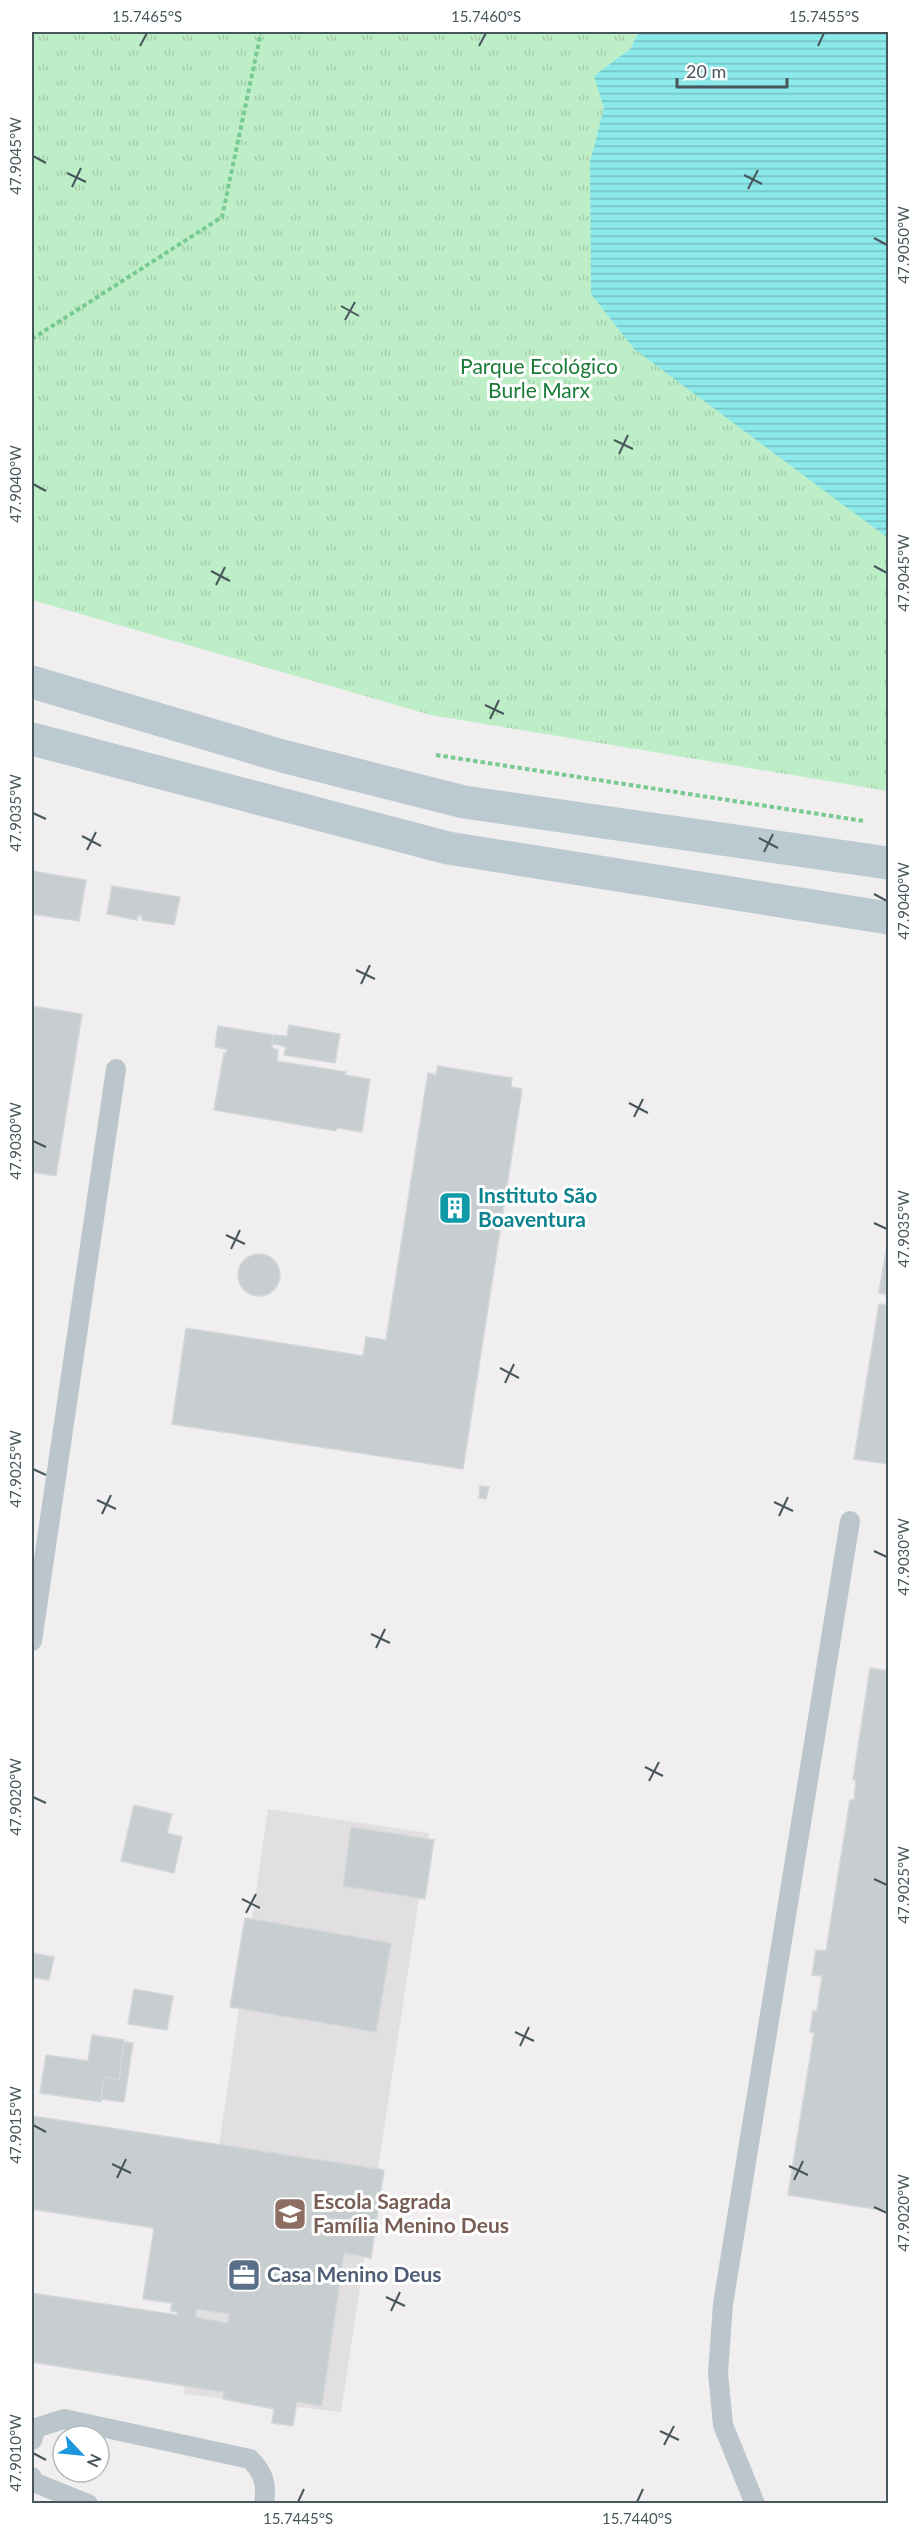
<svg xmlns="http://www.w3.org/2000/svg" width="920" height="2535" font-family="Lato,sans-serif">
<defs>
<pattern id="grass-tufts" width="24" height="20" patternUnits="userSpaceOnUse" patternTransform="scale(1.5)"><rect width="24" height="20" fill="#beeec7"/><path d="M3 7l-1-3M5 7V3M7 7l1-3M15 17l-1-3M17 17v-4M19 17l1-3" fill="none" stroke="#a5cead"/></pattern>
<pattern id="water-rules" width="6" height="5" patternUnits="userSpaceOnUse" patternTransform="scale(1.5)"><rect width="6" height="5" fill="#8ce9ea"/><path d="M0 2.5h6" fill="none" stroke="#74c0c1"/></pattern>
</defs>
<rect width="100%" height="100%" fill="#f1eeef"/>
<path fill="#e2dfe0" d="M268 1809 429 1833 341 2412 183 2394Z"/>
<path fill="url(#grass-tufts)" d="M32 32H888V791L431 715 32 600Z"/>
<path fill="url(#water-rules)" d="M639 32H888V538L634 349 591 294 590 162 604 108 594 76 630 49Z"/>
<path fill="#c8cdd0" stroke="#d3d6da" stroke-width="1.5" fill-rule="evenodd" d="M32 871 86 880 79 921 32 914Z
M112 886 180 897 174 925 142 920V916H138L137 920 107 914Z
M32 1006 82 1014 56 1176 32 1172Z
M289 1025 340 1034 335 1063 284 1055 286 1047 272 1043 273 1035 287 1036Z
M218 1026 273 1035 272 1048 278 1050 277 1061 346 1072 345 1075 370 1079 362 1132 337 1128 336 1131 214 1110 224 1053 226 1054 227 1049 215 1047Z
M438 1066 512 1078 511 1087 522 1089 463 1469 172 1424 186 1328 363 1356 366 1337 386 1340 428 1073 436 1075Z
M888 1238V1295L879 1293Z
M238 1275a21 21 0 1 1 42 0a21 21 0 1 1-42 0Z
M879 1304 888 1305V1464L854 1459Z
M480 1486 489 1487 486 1499 479 1498Z
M870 1668 888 1671V2211L788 2195 814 2033 810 2032 813 2011H817L822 1976 812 1975 816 1950 826 1951 850 1800H854L856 1780H853Z
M134 1805 172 1814 167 1833 182 1837 174 1873 121 1861Z
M351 1827 434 1840 425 1899 343 1886Z
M245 1918 391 1943 376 2032 230 2007Z
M32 1953 54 1957 49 1980 32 1977Z
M134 1989 173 1996 167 2030 128 2024Z
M92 2035 124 2040 119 2080 104 2077 101 2102 40 2093 46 2055 88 2061Z
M124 2042 133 2043 124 2102 101 2099 104 2077 119 2080Z
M32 2116 384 2170 371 2258 344 2253 322 2406 297 2402 293 2426 272 2423 274 2409 223 2399 224 2392 32 2362V2293L177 2315V2312L171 2311 172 2303 143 2299 154 2228 32 2209ZM197 2309 229 2314 228 2323 195 2317Z"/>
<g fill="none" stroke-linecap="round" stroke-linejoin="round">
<path stroke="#77cb91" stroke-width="4" stroke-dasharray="4.5 3" stroke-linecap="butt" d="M32 339 222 217 261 32
M436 755 864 821"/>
<path stroke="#bac6cb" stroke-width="20" d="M32 1641 116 1069
M32 2440 36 2428 64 2419 250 2459C264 2473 267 2484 264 2504
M32 2477 33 2482 88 2504
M755 2504 723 2425 718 2373 723 2304 850 1521"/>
<path stroke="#bbc9d0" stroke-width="33" d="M32 682 282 756 464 802 888 863
M32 739 448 848 888 918"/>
</g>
<path fill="none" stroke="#47565b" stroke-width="2" d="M140 46 147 33M479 46 486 33M818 46 824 33M33 156 46 163M67 173 86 182M744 175 762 184M72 187 81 168M748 189 758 170M874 238 887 245M341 306 359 316M345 320 355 302M614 440 633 449M619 454 628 435M33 484 46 491M874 566 887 573M211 571 230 581M216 585 225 567M485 705 504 714M490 719 499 700M33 813 46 819M82 836 101 846M759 838 778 848M87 850 96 832M764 852 773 834M874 894 887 901M356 970 375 979M361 984 370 965M629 1103 648 1113M634 1117 643 1099M33 1141 46 1147M874 1223 887 1229M226 1235 245 1244M231 1249 240 1230M500 1368 519 1378M505 1383 514 1364M33 1469 46 1475M97 1500 116 1509M774 1502 793 1511M102 1514 111 1495M779 1516 788 1497M874 1551 887 1557M371 1634 390 1643M376 1648 385 1629M645 1767 663 1776M649 1781 659 1762M33 1797 46 1803M874 1879 887 1885M242 1899 260 1908M246 1913 256 1894M515 2032 534 2041M520 2046 529 2027M33 2125 46 2132M112 2164 131 2173M789 2166 808 2175M117 2178 126 2159M794 2180 803 2161M874 2207 887 2213M386 2297 405 2306M391 2311 400 2292M660 2431 679 2440M664 2445 674 2426M33 2453 46 2460M298 2502 304 2489M637 2502 643 2489"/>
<defs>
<symbol id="building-square" viewBox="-11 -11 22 22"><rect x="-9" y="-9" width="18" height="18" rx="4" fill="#0f9aa8" stroke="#fff"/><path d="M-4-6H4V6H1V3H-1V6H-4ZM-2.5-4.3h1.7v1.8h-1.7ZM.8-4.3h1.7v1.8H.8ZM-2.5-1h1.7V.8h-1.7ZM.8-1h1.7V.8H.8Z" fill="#fff"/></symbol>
<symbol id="school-square" viewBox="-11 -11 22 22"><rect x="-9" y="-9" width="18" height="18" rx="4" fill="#8d6e63" stroke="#fff"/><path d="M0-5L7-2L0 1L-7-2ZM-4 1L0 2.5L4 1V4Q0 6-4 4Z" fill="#fff"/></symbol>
<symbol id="office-square" viewBox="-11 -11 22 22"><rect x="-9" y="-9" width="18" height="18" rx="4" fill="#5c6f8a" stroke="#fff"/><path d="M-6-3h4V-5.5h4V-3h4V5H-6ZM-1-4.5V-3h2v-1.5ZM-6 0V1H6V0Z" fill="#fff"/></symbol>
</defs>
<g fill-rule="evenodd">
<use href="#building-square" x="436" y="1189" width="38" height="38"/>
<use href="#school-square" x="271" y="2195" width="38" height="38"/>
<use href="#office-square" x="225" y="2256" width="38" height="38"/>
</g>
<g text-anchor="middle" stroke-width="6" stroke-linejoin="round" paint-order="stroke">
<g font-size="21" fill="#197b37" stroke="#fff">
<text x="539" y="374">Parque Ecológico<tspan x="539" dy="24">Burle Marx</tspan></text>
</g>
<g font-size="21" font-weight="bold" fill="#0d838f" stroke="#fff" text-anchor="start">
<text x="478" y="1203">Instituto São<tspan x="478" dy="24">Boaventura</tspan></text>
</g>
<g font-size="21" font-weight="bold" fill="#785e54" stroke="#fff" text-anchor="start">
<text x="313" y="2209">Escola Sagrada<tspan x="313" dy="24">Família Menino Deus</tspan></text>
</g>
<g font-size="21" font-weight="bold" fill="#4e5e75" stroke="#fff" text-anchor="start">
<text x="267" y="2282">Casa Menino Deus</text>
</g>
</g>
<rect width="920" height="2535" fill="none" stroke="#ffffff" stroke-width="66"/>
<g transform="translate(81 2454) rotate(116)"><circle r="28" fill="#ffffff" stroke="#b5bbbd" stroke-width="1.5"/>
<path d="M0-4.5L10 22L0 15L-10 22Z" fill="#1d97dc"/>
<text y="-9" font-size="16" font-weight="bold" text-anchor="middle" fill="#47565b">N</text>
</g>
<path d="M677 78v9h110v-9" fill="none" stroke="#47565b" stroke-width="3"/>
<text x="686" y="78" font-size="18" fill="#47565b" stroke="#ffffff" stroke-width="4.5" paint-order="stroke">20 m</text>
<rect x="33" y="33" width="854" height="2469" fill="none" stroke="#47565b" stroke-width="2"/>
<g font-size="15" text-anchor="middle" fill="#47565b">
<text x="147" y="22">15.7465°S</text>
<text x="486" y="22">15.7460°S</text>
<text x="824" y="22">15.7455°S</text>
<text transform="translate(16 156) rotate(-90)" y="5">47.9045°W</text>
<text transform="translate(904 245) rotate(-90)" y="5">47.9050°W</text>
<text transform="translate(16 484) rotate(-90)" y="5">47.9040°W</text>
<text transform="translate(904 573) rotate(-90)" y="5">47.9045°W</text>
<text transform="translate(16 813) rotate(-90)" y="5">47.9035°W</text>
<text transform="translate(904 901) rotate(-90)" y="5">47.9040°W</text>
<text transform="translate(16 1141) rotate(-90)" y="5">47.9030°W</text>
<text transform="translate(904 1229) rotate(-90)" y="5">47.9035°W</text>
<text transform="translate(16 1469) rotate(-90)" y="5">47.9025°W</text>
<text transform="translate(904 1557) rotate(-90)" y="5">47.9030°W</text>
<text transform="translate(16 1797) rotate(-90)" y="5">47.9020°W</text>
<text transform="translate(904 1885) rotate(-90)" y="5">47.9025°W</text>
<text transform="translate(16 2125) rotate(-90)" y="5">47.9015°W</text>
<text transform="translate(904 2213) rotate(-90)" y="5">47.9020°W</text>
<text transform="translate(16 2453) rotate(-90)" y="5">47.9010°W</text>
<text x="298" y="2524">15.7445°S</text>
<text x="637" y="2524">15.7440°S</text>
</g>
</svg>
